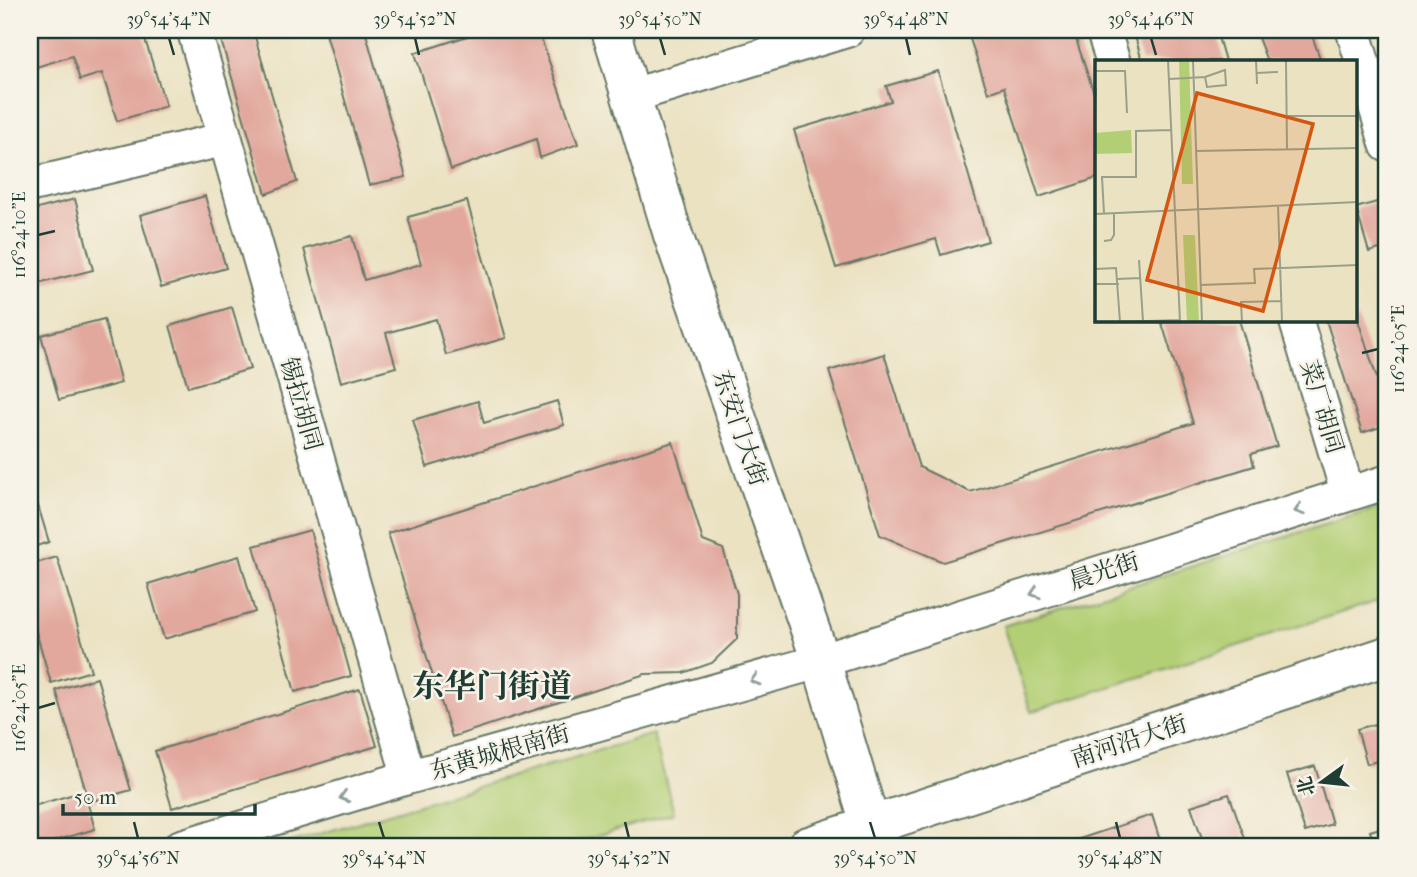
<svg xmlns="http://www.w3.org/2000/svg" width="1417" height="877" font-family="'IM FELL French Canon','Noto Serif SC',serif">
<rect width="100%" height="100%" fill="#f7f3e8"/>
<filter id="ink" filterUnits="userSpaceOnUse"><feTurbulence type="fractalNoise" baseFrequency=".0143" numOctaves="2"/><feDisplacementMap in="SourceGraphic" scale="14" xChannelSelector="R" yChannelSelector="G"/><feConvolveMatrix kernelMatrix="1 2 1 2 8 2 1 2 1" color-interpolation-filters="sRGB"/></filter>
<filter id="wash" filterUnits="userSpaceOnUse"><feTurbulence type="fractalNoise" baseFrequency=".00686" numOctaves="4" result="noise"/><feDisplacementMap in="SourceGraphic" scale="28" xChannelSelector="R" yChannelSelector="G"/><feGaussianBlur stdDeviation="1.57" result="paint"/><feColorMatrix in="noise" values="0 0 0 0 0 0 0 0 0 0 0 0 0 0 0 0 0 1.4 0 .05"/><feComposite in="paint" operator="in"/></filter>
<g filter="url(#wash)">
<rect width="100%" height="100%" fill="#ebe2c2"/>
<path fill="#b3cf75" stroke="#698654" stroke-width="2" d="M1387 505V598L1031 712 1003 626Z
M653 734 674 813 560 847H276Z"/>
<g id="blocks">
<path fill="#e2a79d" d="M30 30H142L166 106 117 121 102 73 80 80 72 56 30 69Z
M218 30H253L297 182 266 194Z
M325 30H365L406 177 369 185Z
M486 30H538L578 144 540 158 536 139 451 170 415 53Z
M967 30H1073L1097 103V178L1039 197 1004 87 988 93Z
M1156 30H1216L1225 61H1142L1135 36Z
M1255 30H1310L1321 61H1267Z
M938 71 988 241 941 255 936 239 836 268 794 130 891 101 886 86Z
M205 196 226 268 161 287 140 215Z
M75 199 93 270 30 286V211Z
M1387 199V247L1369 252 1356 208Z
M467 201 506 338 446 355 436 319 386 333 396 367 341 382 304 249 352 236 364 280 421 264 408 217Z
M232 307 250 369 188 387 170 326Z
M1356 314 1377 378 1387 374V425L1362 433 1326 320H1356Z
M104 319 121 383 59 400 41 335Z
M1161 320H1239L1277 446 1251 454 1254 466 943 562 880 535 829 371 884 354 919 467 970 492 1193 423Z
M478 401 484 423 557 401 564 425 427 467 413 420Z
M673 442 703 541 723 549 737 594V639L712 663 683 673 645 674 452 737 388 533Z
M30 479 49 542 30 548Z
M310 530 351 676 295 692 254 546Z
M239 556 255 612 164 639 148 584Z
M57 557 91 671 51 683 30 611V565Z
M97 678 131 790 89 802 56 690Z
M360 689 377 746 172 808 155 751Z
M1387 721V758L1367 764 1357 729Z
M1315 766 1332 824 1305 832 1287 774Z
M84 791 95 829 38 846 30 819V807Z
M1229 794 1248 847H1205L1191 806Z
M1152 815 1162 847H1055Z
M1387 826V847H1375L1370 831Z"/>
</g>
</g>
<g filter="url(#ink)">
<use href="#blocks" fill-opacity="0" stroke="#676" stroke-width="2"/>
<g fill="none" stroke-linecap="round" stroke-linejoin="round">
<defs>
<path id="minor" d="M194 30 409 777
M1103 30 1113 61
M1353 30 1387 145
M631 96 848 30
M30 185 225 139
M1296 320 1348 494
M180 847 409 777 821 661 1387 482"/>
<path id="major" d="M611 30 673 235 821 661 877 847
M806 847 1387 656"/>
</defs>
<use href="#minor" stroke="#676" stroke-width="37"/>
<use href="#major" stroke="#676" stroke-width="42"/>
<use href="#minor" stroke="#fff" stroke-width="33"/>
<use href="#major" stroke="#fff" stroke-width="38"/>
</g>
<defs><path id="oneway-chevron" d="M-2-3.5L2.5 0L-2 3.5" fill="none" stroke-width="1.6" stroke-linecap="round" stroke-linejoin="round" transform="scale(1.75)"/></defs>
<g stroke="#8f9e9a">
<use href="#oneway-chevron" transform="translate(1299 510) rotate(162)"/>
<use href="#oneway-chevron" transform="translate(1035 593) rotate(162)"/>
<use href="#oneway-chevron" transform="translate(755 680) rotate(164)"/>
<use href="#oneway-chevron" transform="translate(344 797) rotate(163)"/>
</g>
</g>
<path fill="none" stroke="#1f3d34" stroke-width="2.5" d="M169 38 174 55M415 38 419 55M660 38 665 55M906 38 910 55M1151 38 1156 55M38 235 55 231M1362 353 1378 349M38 708 55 703M134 822 138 838M379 822 384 838M625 822 629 838M870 822 875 838M1116 822 1120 838"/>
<g text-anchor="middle" stroke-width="5" stroke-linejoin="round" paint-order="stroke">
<g font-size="24" fill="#1f3d34" stroke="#f7f3e8">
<text transform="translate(301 404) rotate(74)" y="8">锡拉胡同</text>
<text transform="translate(1322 407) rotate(73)" y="8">菜厂胡同</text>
<text transform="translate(740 428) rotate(71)" y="8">东安门大街</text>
<text transform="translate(1104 571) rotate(-18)" y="8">晨光街</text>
<text transform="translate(1129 741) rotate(-18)" y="8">南河沿大街</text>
<text transform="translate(500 752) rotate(-16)" y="8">东黄城根南街</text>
</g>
<g font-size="32" font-weight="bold" fill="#1f3d34" stroke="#f7f3e8">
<text x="492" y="697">东华门街道</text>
</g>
</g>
<g transform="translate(1095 60)">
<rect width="262" height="262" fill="#ebe2c2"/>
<path d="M84 0H94L98 124H87ZM36 70 37 93 0 94V73ZM88 175H100L104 262H92Z" fill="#b3cf75"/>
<path fill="none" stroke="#99a089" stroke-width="2" d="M73 0 85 262M98 0 107 262M161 0 162 24M191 0 192 89M0 11H30L32 53M161 13 183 12M74 19 110 17 112 27 131 25 130 10 110 17M0 50 1 28M193 56H263M101 91 263 88M183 145 187 262M9 153 7 117H41V71L76 70M0 154 263 142M9 181 16 180 19 175V154M44 200 48 261M0 209 21 208 25 262M22 219 45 218M0 224H24M105 225 160 223 159 209 263 205M21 262 84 260M147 262 146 242 187 241"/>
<path fill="#d45610" fill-opacity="0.15" stroke="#d45610" stroke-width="3.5" d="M102 33 218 64 168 251 52 220Z"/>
<rect width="262" height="262" fill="none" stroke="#1f3d34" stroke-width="3.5"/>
</g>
<rect width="1417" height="877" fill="none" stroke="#f7f3e8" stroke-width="77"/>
<g transform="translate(1322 782) rotate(255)" stroke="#f7f3e8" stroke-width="5" paint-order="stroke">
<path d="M0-5L12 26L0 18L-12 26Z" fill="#1f3d34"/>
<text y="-10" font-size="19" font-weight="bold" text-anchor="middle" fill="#1f3d34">北</text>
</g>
<path d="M63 804v10h192v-10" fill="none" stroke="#1f3d34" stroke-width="3.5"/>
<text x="74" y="804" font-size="21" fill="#1f3d34" stroke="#f7f3e8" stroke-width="5" paint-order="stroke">50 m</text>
<rect x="38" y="38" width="1340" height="800" fill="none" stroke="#1f3d34" stroke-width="2.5"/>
<g font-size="18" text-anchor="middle" fill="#1f3d34">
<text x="169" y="25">39°54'54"N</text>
<text x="415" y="25">39°54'52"N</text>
<text x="660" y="25">39°54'50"N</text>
<text x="906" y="25">39°54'48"N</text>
<text x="1151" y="25">39°54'46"N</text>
<text transform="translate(19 235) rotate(-90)" y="6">116°24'10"E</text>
<text transform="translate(1398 349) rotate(-90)" y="6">116°24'05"E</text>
<text transform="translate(19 708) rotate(-90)" y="6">116°24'05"E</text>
<text x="138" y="864">39°54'56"N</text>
<text x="384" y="864">39°54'54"N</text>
<text x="629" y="864">39°54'52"N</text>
<text x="875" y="864">39°54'50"N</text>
<text x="1120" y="864">39°54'48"N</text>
</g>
</svg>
